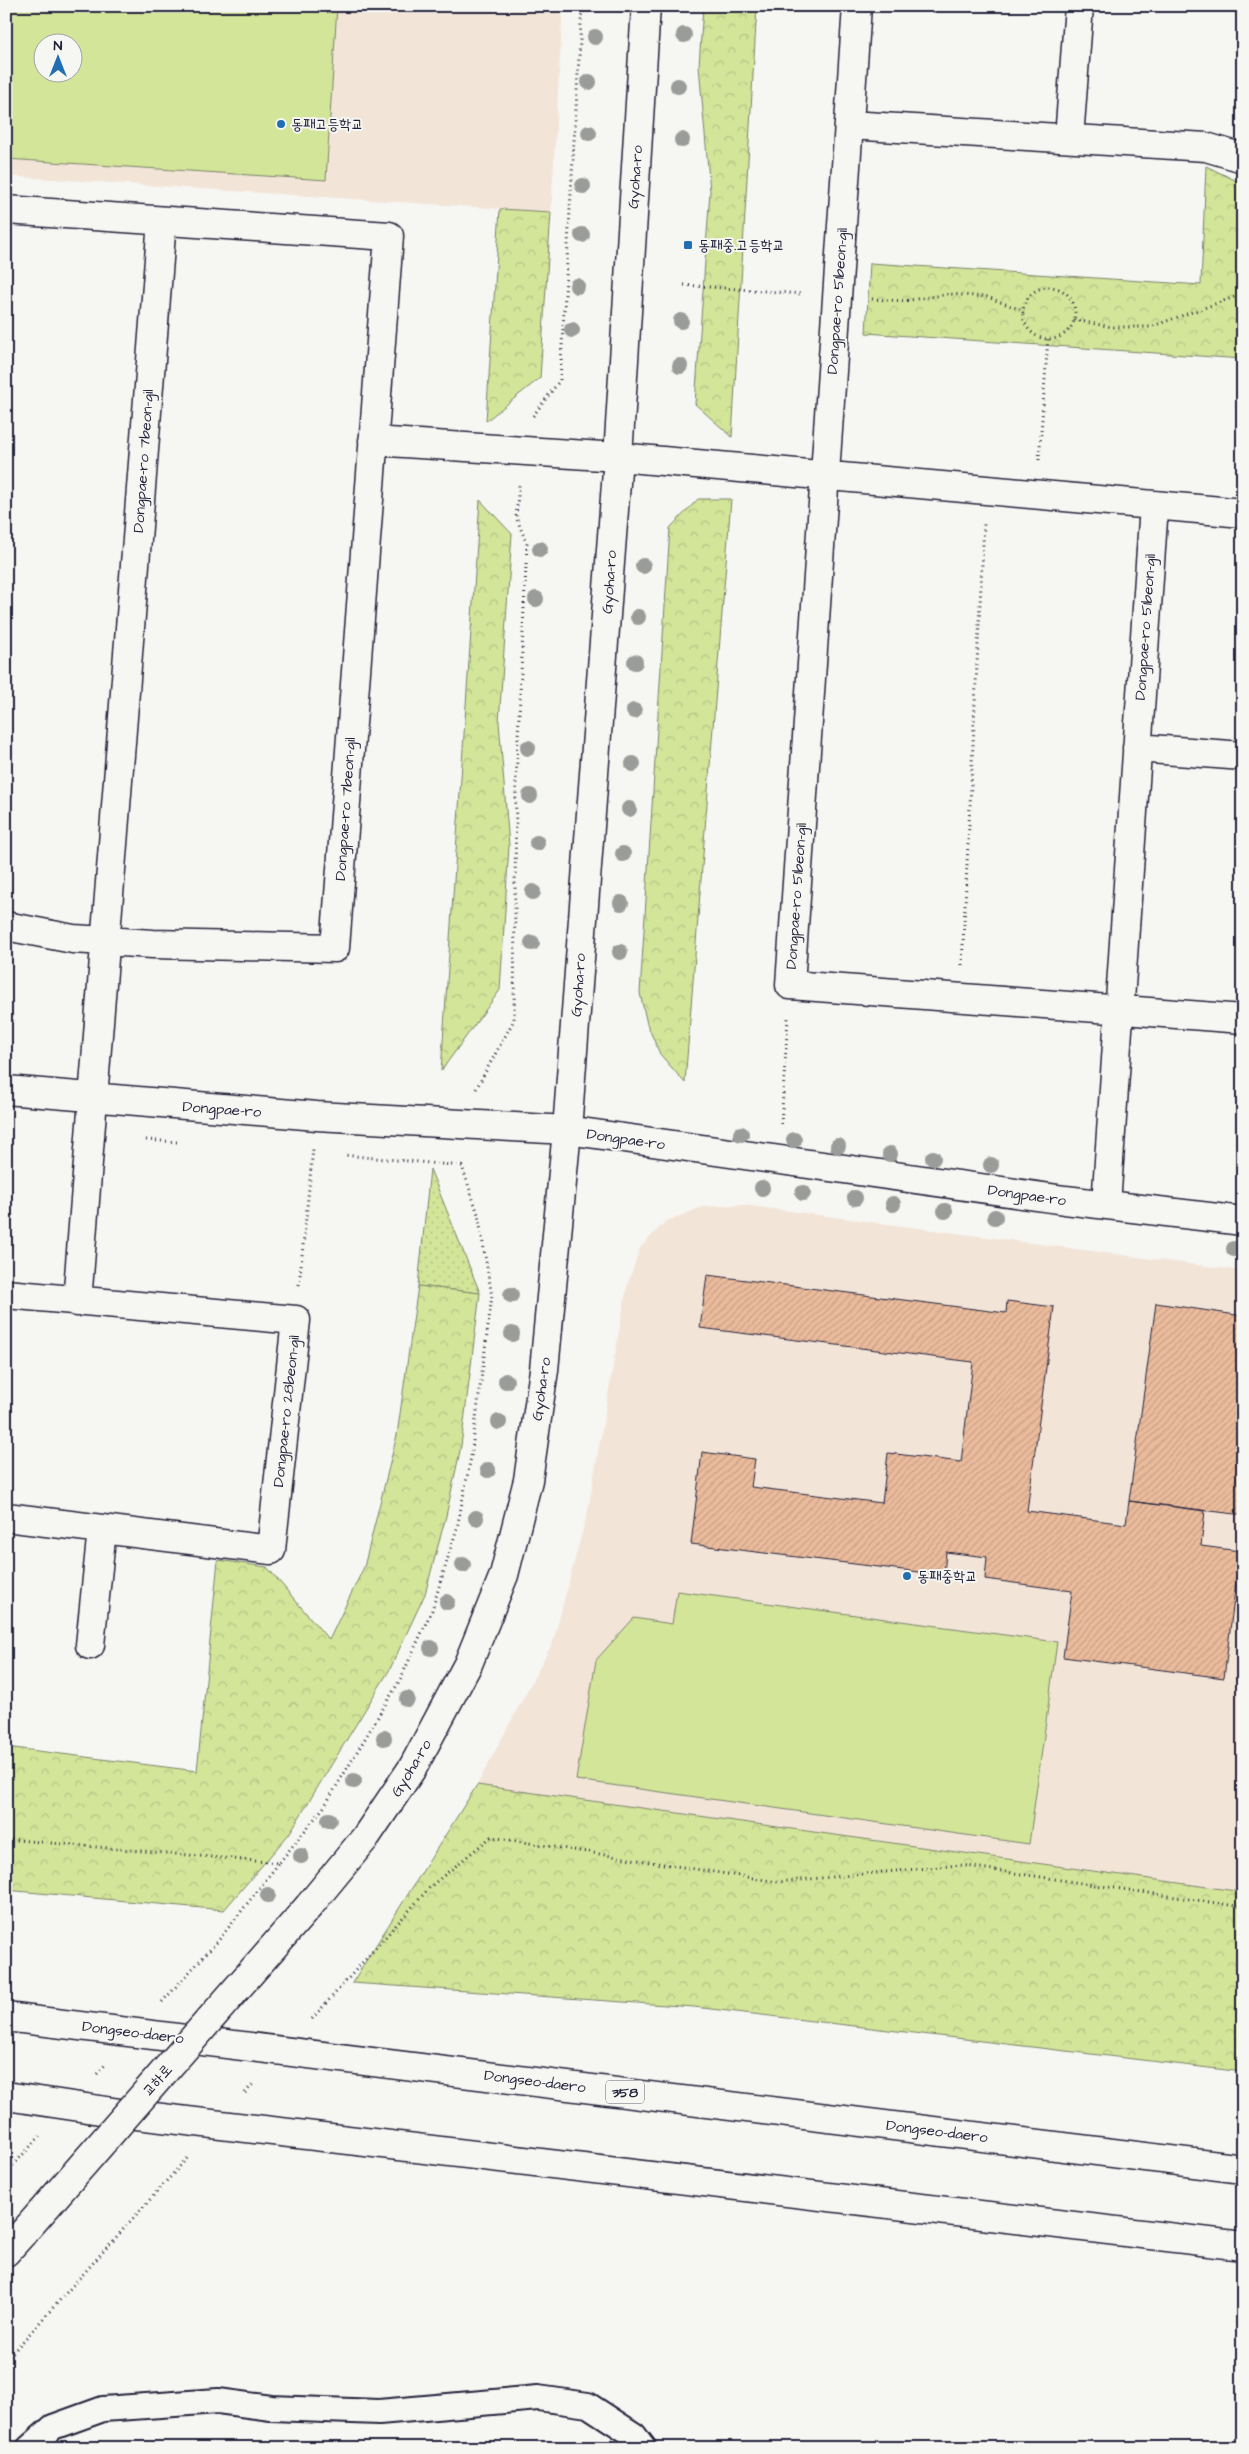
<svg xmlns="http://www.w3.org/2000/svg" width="1249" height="2454" font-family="'Architects Daughter','Poor Story',sans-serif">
<defs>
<pattern id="grass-dots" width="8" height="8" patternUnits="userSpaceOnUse" patternTransform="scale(1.25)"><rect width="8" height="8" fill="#d2e599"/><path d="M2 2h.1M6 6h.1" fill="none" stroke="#b4c485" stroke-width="1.8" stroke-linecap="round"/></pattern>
<pattern id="forest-crowns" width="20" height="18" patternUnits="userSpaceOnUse" patternTransform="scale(1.25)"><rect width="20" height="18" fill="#d2e599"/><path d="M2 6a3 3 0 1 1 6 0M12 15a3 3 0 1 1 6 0" fill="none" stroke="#b4c485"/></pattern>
<pattern id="building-hatch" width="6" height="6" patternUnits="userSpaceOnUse" patternTransform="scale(1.25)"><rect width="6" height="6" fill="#ebbb9c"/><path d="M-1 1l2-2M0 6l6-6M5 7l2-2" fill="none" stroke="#c9a087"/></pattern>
</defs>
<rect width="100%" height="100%" fill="#f6f6f2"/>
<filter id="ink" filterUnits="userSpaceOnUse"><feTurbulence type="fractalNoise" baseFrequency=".02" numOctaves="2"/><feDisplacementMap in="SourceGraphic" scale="10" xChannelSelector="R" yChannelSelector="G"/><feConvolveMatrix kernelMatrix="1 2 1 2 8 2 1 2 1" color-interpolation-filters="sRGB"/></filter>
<g filter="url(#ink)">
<path fill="#f3e4d8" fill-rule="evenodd" d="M6 6H563L551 212 6 176ZM42 42H72V72H42Z
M743 1205 1243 1271V1892L477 1785 553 1642 588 1510 627 1286 640 1248 665 1222 702 1207Z"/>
<path fill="url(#grass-dots)" stroke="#7a846a" d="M430 1169 480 1293 418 1286Z"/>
<path fill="url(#forest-crowns)" stroke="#7a846a" d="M703 6H757L732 437 695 404 710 191 699 66Z
M1206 166 1243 184V359L866 333 870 263 1201 285Z
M500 209 551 212 540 378 486 421Z
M698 499H731L685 1083 660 1054 647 1024 640 993 670 528Z
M480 500 512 534 499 722 509 846 500 990 441 1071Z
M418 1286 480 1293 461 1446 446 1516 425 1594 390 1669 289 1834 224 1910 6 1890V1747L197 1771 218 1560 267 1567 329 1640 364 1567 397 1435Z
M477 1785 1243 1892V2072L694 2007 352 1983Z"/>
<path fill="#d2e599" stroke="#7a846a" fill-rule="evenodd" d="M6 6H337L326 180 6 159ZM42 42H72V72H42Z
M677 1591 1057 1642 1029 1844 576 1780 596 1660 634 1618 672 1624Z"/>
<path fill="url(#building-hatch)" stroke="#22223b" d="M707 1275 1006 1313 1007 1301 1054 1307 1027 1511 1126 1524 1129 1501 1205 1511 1201 1546 1240 1551 1224 1678 1063 1657 1072 1591 985 1579 987 1557 946 1552 944 1575 691 1544 702 1452 755 1459 751 1487 882 1503 888 1453 961 1462 973 1362 700 1328Z
M1156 1303 1243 1316V1515L1129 1501Z"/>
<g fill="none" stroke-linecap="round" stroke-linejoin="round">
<defs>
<path id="lane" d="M29 2448 53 2427 103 2409 218 2401 271 2408 379 2412 538 2398 588 2405 634 2435 644 2448"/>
<path id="street" d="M857 6 790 985 1243 1019
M849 125 1206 147 1243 158
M1069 138 1079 6
M6 210 389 236 335 948 153 944 73 939 6 926
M373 441 618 457 1243 513
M1137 748 1243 756
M6 1090 317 1116 567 1130 1065 1200 1243 1221
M1106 1205 1154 505
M6 1294 296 1320 271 1550 6 1517
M77 1302 162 221
M90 1645 102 1529"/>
<path id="secondary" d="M309 1906 365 1838 413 1767 468 1664 504 1575 528 1480 544 1370 567 1130 618 457 646 6
M6 2252 24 2232"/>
<path id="highway" d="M6 2017 1243 2169
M6 2096 120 2113 1243 2246"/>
</defs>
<use href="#lane" stroke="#22223b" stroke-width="28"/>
<use href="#street" stroke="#22223b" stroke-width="31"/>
<use href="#secondary" stroke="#22223b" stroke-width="31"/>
<use href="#highway" stroke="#22223b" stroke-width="31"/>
<path stroke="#22223b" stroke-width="3" stroke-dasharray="1 4" stroke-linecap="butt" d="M684 285 803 294
M1023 313a26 26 0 1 1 52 0a26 26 0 1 1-52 0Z
M872 299 903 301 950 294 987 297 1024 311
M1074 320 1112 327H1150L1243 294
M533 416 560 380 582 6
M1039 460 1048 338
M962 965 984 524
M476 1089 514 1020 516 781 527 544 516 517 519 485
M781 1124 788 1018
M146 1140 177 1142
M299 1285 313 1149
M6 1839 279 1863 324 1807 400 1680 432 1610 457 1528 471 1457 492 1296 478 1214 462 1166 343 1155
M162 2002 218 1941 279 1863
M312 2019 431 1886 491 1837 778 1882 960 1865 1243 1907
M97 2074 106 2064
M245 2093 254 2083
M6 2173 40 2136
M6 2360 189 2156"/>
<use href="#lane" stroke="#f6f6f2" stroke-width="24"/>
<use href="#street" stroke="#f6f6f2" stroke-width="28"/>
<use href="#secondary" stroke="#f6f6f2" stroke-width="28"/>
<use href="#highway" stroke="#f6f6f2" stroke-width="28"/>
<defs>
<path id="secondary-bridge" d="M24 2232 309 1906"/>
</defs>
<use href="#secondary-bridge" stroke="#22223b" stroke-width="31" stroke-linecap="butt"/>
<use href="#secondary-bridge" stroke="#f6f6f2" stroke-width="28"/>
</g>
<g fill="#9a9c9a">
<circle cx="684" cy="35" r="8"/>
<circle cx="595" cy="37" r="8"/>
<circle cx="589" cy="82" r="8"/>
<circle cx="678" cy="86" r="8"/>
<circle cx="589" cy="133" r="8"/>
<circle cx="682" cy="140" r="8"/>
<circle cx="583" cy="186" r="8"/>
<circle cx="582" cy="235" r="8"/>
<circle cx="577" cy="286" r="8"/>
<circle cx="681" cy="321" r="8"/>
<circle cx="572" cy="330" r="8"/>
<circle cx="680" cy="366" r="8"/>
<circle cx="540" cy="549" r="8"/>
<circle cx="643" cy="566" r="8"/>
<circle cx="536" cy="599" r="8"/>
<circle cx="638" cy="617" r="8"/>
<circle cx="635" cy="662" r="8"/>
<circle cx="634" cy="711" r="8"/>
<circle cx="528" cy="748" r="8"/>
<circle cx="633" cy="764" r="8"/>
<circle cx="530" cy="796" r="8"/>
<circle cx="629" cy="809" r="8"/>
<circle cx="537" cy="843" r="8"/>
<circle cx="623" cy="854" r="8"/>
<circle cx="533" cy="892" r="8"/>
<circle cx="621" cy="903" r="8"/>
<circle cx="532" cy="943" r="8"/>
<circle cx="620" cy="952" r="8"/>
<circle cx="741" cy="1134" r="8"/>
<circle cx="794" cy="1140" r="8"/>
<circle cx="838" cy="1146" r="8"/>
<circle cx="890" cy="1154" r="8"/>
<circle cx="933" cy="1158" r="8"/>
<circle cx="991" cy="1165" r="8"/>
<circle cx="762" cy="1188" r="8"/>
<circle cx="803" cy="1193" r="8"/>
<circle cx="855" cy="1198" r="8"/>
<circle cx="893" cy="1204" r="8"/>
<circle cx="945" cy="1211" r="8"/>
<circle cx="995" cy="1217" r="8"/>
<circle cx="1234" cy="1249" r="8"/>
<circle cx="511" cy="1295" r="8"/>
<circle cx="512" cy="1334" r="8"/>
<circle cx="506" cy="1381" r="8"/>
<circle cx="499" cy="1422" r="8"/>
<circle cx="488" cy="1470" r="8"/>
<circle cx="476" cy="1518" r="8"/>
<circle cx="463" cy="1565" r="8"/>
<circle cx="447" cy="1602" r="8"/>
<circle cx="431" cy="1648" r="8"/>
<circle cx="407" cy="1699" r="8"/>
<circle cx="384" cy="1738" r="8"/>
<circle cx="354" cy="1781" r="8"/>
<circle cx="329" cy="1820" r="8"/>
<circle cx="301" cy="1856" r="8"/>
<circle cx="268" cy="1895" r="8"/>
</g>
</g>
<g fill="#1f6fb2" stroke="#f6f6f2" stroke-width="2">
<circle cx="281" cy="124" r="5"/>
<rect x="683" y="240" width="10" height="10" rx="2.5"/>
<circle cx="907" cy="1576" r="5"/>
</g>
<g text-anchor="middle" stroke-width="4" stroke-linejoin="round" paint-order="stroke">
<rect fill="#f6f6f2" stroke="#626272" stroke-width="1" x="606" y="2080.5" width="38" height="23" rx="4"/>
<g font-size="14" font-weight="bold" fill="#22223b">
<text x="625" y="2097">358</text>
</g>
<g font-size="15" fill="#22223b" stroke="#f6f6f2" text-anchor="start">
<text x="291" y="129">동패고등학교</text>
<text x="698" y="250">동패중.고등학교</text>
<text x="917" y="1581">동패중학교</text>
</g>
<g font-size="15" fill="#22223b" stroke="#f6f6f2">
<text transform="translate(635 177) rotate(-86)" y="5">Gyoha-ro</text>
<text transform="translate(837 301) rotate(-86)" y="5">Dongpae-ro 51beon-gil</text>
<text transform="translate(143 461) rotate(-86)" y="5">Dongpae-ro 7beon-gil</text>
<text transform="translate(609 582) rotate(-86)" y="5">Gyoha-ro</text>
<text transform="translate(1145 627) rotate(-86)" y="5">Dongpae-ro 51beon-gil</text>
<text transform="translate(345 809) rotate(-86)" y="5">Dongpae-ro 7beon-gil</text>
<text transform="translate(796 896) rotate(-86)" y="5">Dongpae-ro 51beon-gil</text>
<text transform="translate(578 985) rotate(-86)" y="5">Gyoha-ro</text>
<text transform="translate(222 1109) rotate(4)" y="5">Dongpae-ro</text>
<text transform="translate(626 1139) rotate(8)" y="5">Dongpae-ro</text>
<text transform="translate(1027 1195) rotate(8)" y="5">Dongpae-ro</text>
<text transform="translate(541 1389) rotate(-82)" y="5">Gyoha-ro</text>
<text transform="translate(286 1411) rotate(-84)" y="5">Dongpae-ro 28beon-gil</text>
<text transform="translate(411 1768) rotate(-59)" y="5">Gyoha-ro</text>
<text transform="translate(133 2032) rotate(7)" y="5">Dongseo-daero</text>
<text transform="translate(157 2080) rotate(-49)" y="5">교하로</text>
<text transform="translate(535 2081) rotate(7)" y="5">Dongseo-daero</text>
<text transform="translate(937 2131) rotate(7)" y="5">Dongseo-daero</text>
</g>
</g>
<rect width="1249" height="2454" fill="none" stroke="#f6f6f2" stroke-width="25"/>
<rect x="12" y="12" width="1224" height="2429" fill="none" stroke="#22223b" stroke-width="2" filter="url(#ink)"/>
<g transform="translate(58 58)"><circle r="24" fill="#f6f6f2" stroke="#a1a1a9"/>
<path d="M0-4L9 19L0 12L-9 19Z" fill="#1f6fb2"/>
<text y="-8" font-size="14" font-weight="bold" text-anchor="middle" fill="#22223b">N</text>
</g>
</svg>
